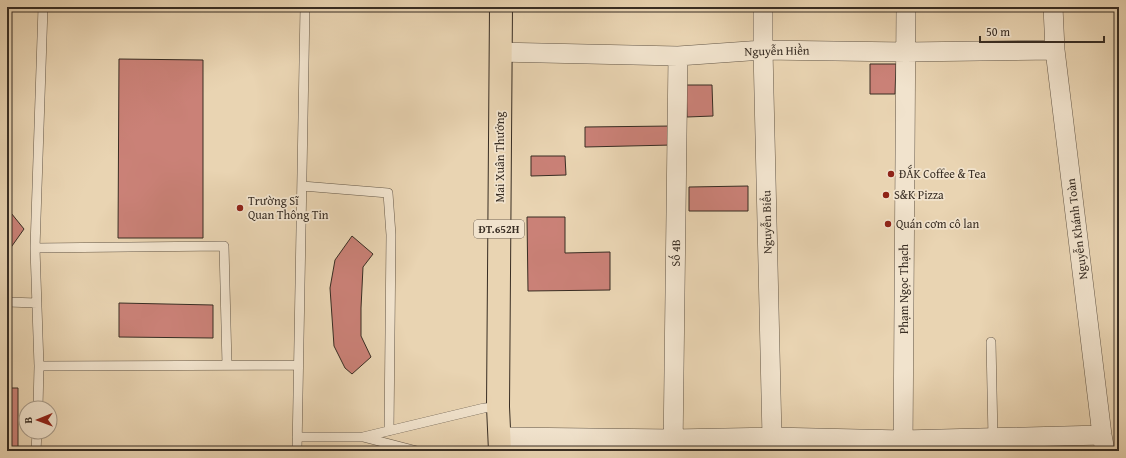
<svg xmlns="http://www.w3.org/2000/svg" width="1126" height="458" font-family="'Gentium Book Plus',serif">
<rect width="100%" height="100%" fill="#e9d4b2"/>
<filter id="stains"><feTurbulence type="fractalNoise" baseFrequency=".005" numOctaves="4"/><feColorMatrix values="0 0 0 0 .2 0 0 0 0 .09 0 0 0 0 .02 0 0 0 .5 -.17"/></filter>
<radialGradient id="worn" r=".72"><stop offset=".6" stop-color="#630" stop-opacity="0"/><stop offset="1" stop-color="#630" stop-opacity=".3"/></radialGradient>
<path fill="#ca8177" stroke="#382d23" d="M119 59 203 60V238H118Z
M870 64H896L895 94H870Z
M686 85H712L713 116 687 117Z
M672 126V145L585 147V127Z
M531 156H565L566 175 531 176Z
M748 186V211H689V187Z
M7 208 24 229 7 253Z
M527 217H565V253L610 252V290L528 291Z
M352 236 373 254 363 267 361 308V336L371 357 352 374 345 368 334 346 330 288 335 260Z
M119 303 213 305V338L119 337Z
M7 388H18V451H7Z"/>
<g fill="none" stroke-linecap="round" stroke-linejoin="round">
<defs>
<path id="lane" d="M302 186 388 193 391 235 389 431
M35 248 224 246 227 365
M7 302 37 303
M991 342 993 438
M39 366 298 365
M38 408 39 366 35 248 43 7
M297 437H363L417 451
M363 437 484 408 498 407
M36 451 37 432
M297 451 305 7"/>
<path id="street" d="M763 7V50L772 437
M1053 7 1055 50 1102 435 1105 451
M500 52 678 56 763 50 906 52 1055 50
M499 437 673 439 772 437 903 440 1102 435
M673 451 678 56
M903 451 906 7"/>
<path id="primary" d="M500 451 498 407 501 7"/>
</defs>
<use href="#lane" stroke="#645747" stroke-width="10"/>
<use href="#street" stroke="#645747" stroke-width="20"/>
<use href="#primary" stroke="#382d23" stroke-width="24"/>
<use href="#lane" stroke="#f1e3cd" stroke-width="9"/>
<use href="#street" stroke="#f1e3cd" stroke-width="19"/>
<use href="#primary" stroke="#e9d4b2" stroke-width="22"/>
</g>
<g fill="#8f2418" stroke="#f1e3cd" stroke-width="1.5">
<circle cx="891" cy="174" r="4"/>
<circle cx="886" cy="195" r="4"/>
<circle cx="240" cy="208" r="4"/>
<circle cx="888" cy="224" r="4"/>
</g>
<g text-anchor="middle" stroke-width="3.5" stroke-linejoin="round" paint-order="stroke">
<rect fill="#f1e3cd" stroke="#706456" stroke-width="1" x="474" y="220" width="50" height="18" rx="3"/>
<g font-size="11" font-weight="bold" fill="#382d23">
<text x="499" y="233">ĐT.652H</text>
</g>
<g font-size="12" fill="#382d23" stroke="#f1e3cd">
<text transform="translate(777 51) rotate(-1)" y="4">Nguyễn Hiền</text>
<text transform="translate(500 157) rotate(-90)" y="4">Mai Xuân Thưởng</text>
<text transform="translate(767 222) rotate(-91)" y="4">Nguyễn Biểu</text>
<text transform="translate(1077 229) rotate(-97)" y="4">Nguyễn Khánh Toàn</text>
<text transform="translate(676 253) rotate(-89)" y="4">Số 4B</text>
<text transform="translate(904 289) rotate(-90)" y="4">Phạm Ngọc Thạch</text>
</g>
<g font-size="12" fill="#382d23" stroke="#f1e3cd" text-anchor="start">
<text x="899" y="178">ĐẮK Coffee &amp; Tea</text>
<text x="894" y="199">S&amp;K Pizza</text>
<text x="248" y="205">Trường Sĩ<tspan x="248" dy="14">Quan Thông Tin</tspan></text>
<text x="896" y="228">Quán cơm cô lan</text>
</g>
</g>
<rect width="1126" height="458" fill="none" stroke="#e9d4b2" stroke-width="24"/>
<rect x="8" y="8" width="1110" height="442" fill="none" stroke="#382d23" stroke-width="2"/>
<rect x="12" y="12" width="1102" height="434" fill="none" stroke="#382d23"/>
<g transform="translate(38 420) rotate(269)"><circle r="19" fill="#f1e3cd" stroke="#a79a89"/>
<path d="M0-3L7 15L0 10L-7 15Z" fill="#8f2418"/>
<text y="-6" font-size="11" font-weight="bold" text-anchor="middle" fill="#382d23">B</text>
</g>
<path d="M980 36v6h124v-6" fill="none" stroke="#382d23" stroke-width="2"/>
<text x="986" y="36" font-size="12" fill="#382d23" stroke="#f1e3cd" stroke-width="3" paint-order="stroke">50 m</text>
<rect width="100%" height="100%" filter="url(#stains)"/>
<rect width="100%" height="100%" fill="url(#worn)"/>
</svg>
